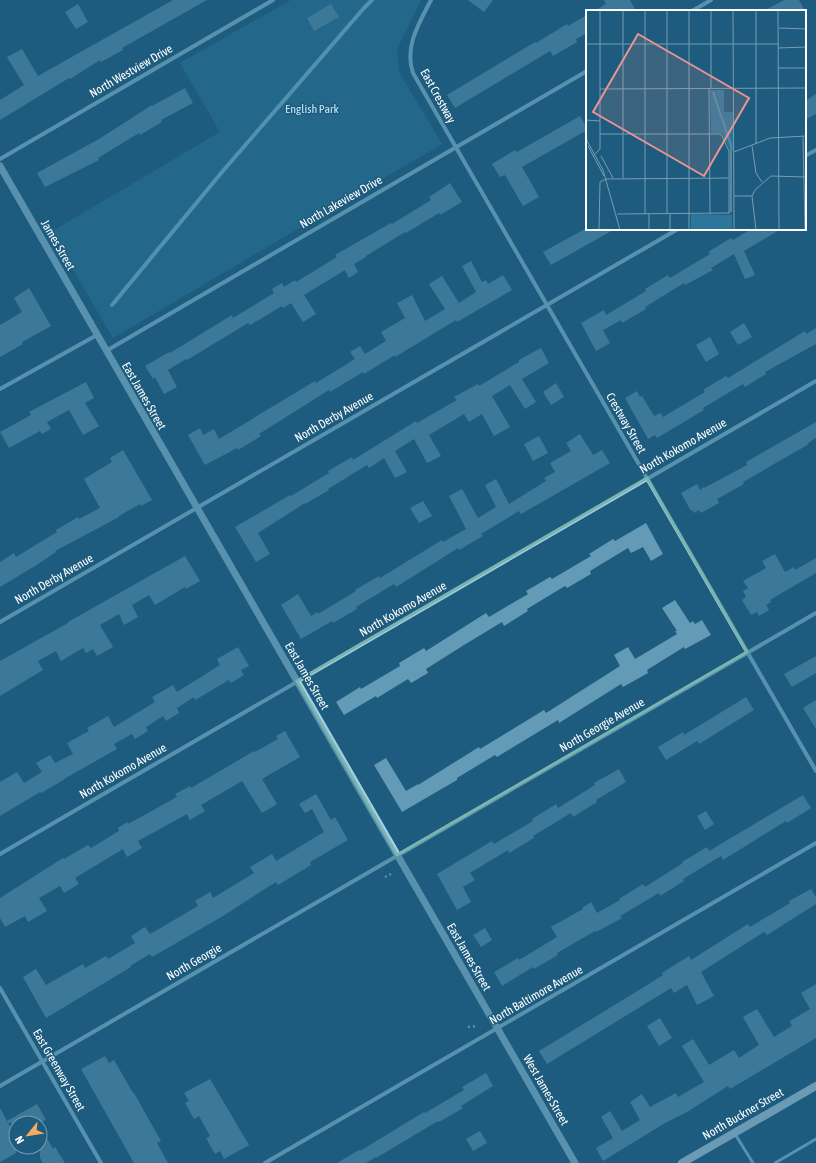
<svg xmlns="http://www.w3.org/2000/svg" width="816" height="1163" font-family="'Asap Condensed',sans-serif">
<rect width="100%" height="100%" fill="#1d5c7e"/>
<path fill="#2c769b" d="M291 0H421L397 49 399 72 442 144 113 338 51 232 220 132 180 63Z"/>
<g fill="none" stroke-linecap="round" stroke-linejoin="round">
<path stroke="#93ceea" stroke-width="4" d="M112 305 222 172 364 8 372 0"/>
</g>
<path fill="#639ab6" d="M173 0H207L122 48 123 50 101 62 100 60 70 79 69 78 0 120V100L24 85 7 57 22 49 38 76Z
M468 0H493L484 12Z
M604 0H630L636 11H594L606 4Z
M784 0H799L805 11H764Z
M78 4 88 22 76 29 65 12Z
M331 4 339 17 314 31 307 18Z
M587 15V33L576 39 577 42 553 56 550 51 455 108 447 95 535 42 536 43 567 24 568 26Z
M185 88 193 103 161 120 162 122 140 135 139 133 98 158 99 160 45 187 37 173 99 139 152 105V106Z
M816 94V114L805 120V101Z
M580 116 587 128V130L522 167 539 197 523 206 505 175 500 177 492 164 515 150 517 152Z
M450 183 462 202 440 215 439 213 406 233 405 232 366 256V257L354 264 358 272 349 278 345 270 304 295 316 314 303 322 291 303 283 308 282 306 250 325 248 323 187 360 186 359 168 370 177 387 164 394 155 377 153 379 145 366 169 352 170 353 232 315 233 318 274 293 272 289 282 283 284 287 295 280 296 282 337 257 335 255 391 223 392 224 431 200 429 197Z
M585 229H615L551 265 543 252Z
M751 229H781L744 251 755 275 745 279 734 254 711 268 713 270 685 285 684 283 645 307 646 309 622 323 621 320 603 330 610 343 596 351 581 323 604 310 606 315 646 291 645 289 668 275 670 278 710 254 708 252 731 238 733 240Z
M471 261 482 282 486 280 488 284 503 275 512 290 457 322 456 320 395 357V355L364 374 363 372 330 392 329 390 259 434 261 436 238 450 237 448 205 465 188 435 200 428 203 435 214 429 219 439 315 381 316 383 355 359 350 352 360 346 365 354 386 341 381 332 405 318 397 303 412 295 425 321 445 309 429 284 442 276 459 303 476 292 462 266Z
M29 288 51 326 22 342 23 344 0 357V325L22 312 14 298Z
M744 323 752 337 738 345 730 332Z
M816 328V344L765 372 766 374 745 387 743 384 703 408 704 410 657 438 655 435 648 439 625 398 637 391 640 397 642 396 654 416 661 413 663 417 705 392 703 390 726 376 728 378 805 331 806 334Z
M710 337 719 354 706 362 696 345Z
M541 348 549 363 522 379 536 402 525 409 510 385 492 396 510 427 494 436 482 414 469 422 464 414 429 435 441 456 427 463 414 439 395 451 407 472 395 478 384 458 369 468 367 465 328 489 329 490 305 504V503L258 533 270 554 256 562 235 527 290 495 291 496 329 473 328 471 352 457 353 460 416 421 417 423 457 400 454 397 478 384 479 386 519 362V360Z
M86 382 94 398 85 403 99 426 83 435 69 410 47 422 51 429 42 434 40 431 9 448 0 432 31 415 29 412Z
M556 383 564 397 551 405 543 392Z
M816 422V438L808 443 809 444 743 482 744 484 717 499 719 503 701 513 699 510 694 513 693 510 691 511 681 493 697 484 700 490 704 487V488L747 465 746 462Z
M580 434 593 455 602 450 610 463 521 514 519 511 481 534 483 536 459 550 458 548 396 587 394 584 356 607 357 609 333 623 332 621 301 639 281 605 298 594 311 616 317 612 318 614 356 591 355 590 379 576 380 578 442 540 443 542 466 529 449 496 462 489 478 518 496 507 485 485 496 479 509 504 546 481 544 478 555 472 550 463 571 451 566 443Z
M539 436 548 453 533 461 524 444Z
M123 450 152 500 141 506 140 504 119 516V517L55 551 56 552 35 566 0 587V562L14 553 16 557 57 532 56 530 78 517 79 519 100 508 84 479 112 462 110 458Z
M423 501 432 516 419 523 410 508Z
M646 523 663 554 651 561 643 547 631 553 628 548 590 571 591 574 567 588 565 586 527 609 528 611 504 626 502 622 464 645 426 669 428 673 411 683 408 679 377 698 376 696 344 715 336 702 360 687 361 689 400 666 399 663 424 648 426 651 486 613 489 617 528 594 526 591 550 577 552 579 591 556 589 554 613 539 615 541Z
M775 554 785 572 794 567 795 570 816 558V573L770 600 771 602 766 605 769 610 759 616 757 612 751 615 742 600 746 597 743 591 748 588 743 581 766 568 762 561Z
M185 556 200 581 186 589 185 587 155 605 149 595 132 605 138 617 124 625 119 614 100 625 113 647 97 656 93 649 86 653 83 648 61 661 56 651 38 661 43 670 0 696V661L68 623V622Z
M675 600 690 623 693 621 695 624 702 620 711 635 685 649 684 647 647 670 648 673 623 687 621 684 559 723 558 720 497 757 495 755 457 778V780L402 812 374 765 386 758 406 791 418 784V785L479 747 480 749 544 710 546 713 620 666 614 655 628 647 635 659 677 634 675 631H677L662 608Z
M238 647 249 666 241 670 244 675 231 683 229 680 195 700 194 697 177 708 179 713 166 721 163 716 146 727 148 731 135 739 132 734 114 744 117 749 64 779H65L41 793 40 792 0 816V782L17 772 24 783 42 772 36 763 50 755 55 763 73 754 67 743 89 731 87 728 108 716 114 727 155 702 152 697 173 685 177 692 220 665 217 659Z
M816 656V673L792 687 784 674Z
M746 697 754 710 699 744 697 741 666 760 658 747 683 732 684 735Z
M816 700V729L803 708Z
M285 731 300 757 262 779 277 804 262 813 242 781 201 805 205 811 190 820 187 814 138 841 142 848 127 857 123 849 75 878 79 884 64 893 60 886 39 898 47 911 28 922 25 916 5 927 0 918V898L63 858 64 859 88 845 91 848 119 831 118 828 127 822 128 824 177 797 175 794 190 786 191 788 254 751 255 752 278 739 276 736Z
M619 769 626 782 596 800 597 802 573 817 571 813 533 836 534 838 509 853 508 850 470 873 475 880 463 887 471 902 457 910 437 874 492 841 494 844 533 821 532 819 556 804 558 808 595 785 594 783Z
M316 794 331 820 335 817 348 840 310 862 311 865 278 885 276 882 223 916 152 957 150 954 130 966 131 967 46 1018 23 977 36 969 46 985 83 964 85 968 106 956 108 959 135 943 131 936 145 927 150 934 198 906 195 901 210 892 213 898 254 873 250 867 272 854 276 861 324 832 312 809 305 813 299 804Z
M803 795 811 808 787 823 786 821 723 860 721 856 683 879 684 881 660 896 659 893 620 916 622 918 596 932 595 931 557 953 558 955 534 969 533 967 502 986 494 972 518 958 519 960 557 937 551 927 583 909 582 908 591 902 597 913 620 900 619 899 643 884 645 887 683 863 682 862 707 847 709 851Z
M706 811 714 824 705 830 697 816Z
M811 889 816 897V904L767 935 764 932 701 972 714 996 697 1005 687 985 674 993 671 988 547 1064 539 1051 631 995 663 975 662 973 689 956 691 960 748 924 750 927 790 903 789 901Z
M485 928 492 940 481 947 473 935Z
M816 984V1038L730 1089 728 1086 687 1112 665 1123 603 1161 596 1148 613 1138 601 1117 610 1111 622 1131 640 1120 630 1102 642 1094 650 1107 676 1093 678 1097 704 1082 682 1046 693 1039 709 1065 734 1050 739 1058 759 1045 743 1017 757 1009 774 1037 792 1026 790 1021 810 1009 801 993Z
M660 1018 672 1038 659 1046 647 1026Z
M105 1056 109 1063 114 1060 133 1093H134L161 1141 157 1143 168 1163H134L81 1069Z
M486 1073 493 1086 461 1106 463 1108 439 1122 438 1121 376 1158V1157L366 1163H337L359 1150 360 1151 424 1112 425 1113 464 1090 462 1087Z
M210 1079 249 1145 224 1159 220 1151 215 1154 206 1138 210 1136 199 1116 194 1119 185 1103 189 1101 184 1093Z
M37 1104 46 1120 39 1123H8L16 1137V1153L0 1162V1108L7 1121Z
M40 1126 53 1149 55 1147 65 1163H43L40 1158Z
M480 1131 487 1143 473 1151 466 1139Z"/>
<g fill="none" stroke-linecap="round" stroke-linejoin="round">
<path stroke="#a0d0e8" stroke-width="2.5" stroke-dasharray="2 3" stroke-linecap="butt" d="M385 877 391 874
M468 1027 478 1026"/>
<path stroke="#a0d0e8" stroke-width="3" d="M735 1134 753 1163
M775 1163 816 1139"/>
<path stroke="#a0d0e8" stroke-width="4" d="M431 0C419 23 404 47 413 73L816 771
M692 11 711 0
M805 156 816 150
M0 159 273 0
M106 351 587 71
M0 389 97 335
M0 622 678 229
M0 854 816 381
M0 988 101 1163
M0 1086 816 613
M265 1163 816 843"/>
<path stroke="#a0d0e8" stroke-width="7" d="M0 166 575 1163"/>
<path stroke="#cbe7f6" stroke-width="8" d="M682 1163 816 1086"/>
</g>
<path d="M0 0H816V1163H0ZM647 478 747 652 397 855 297 681Z" fill="#1d5c7e" fill-opacity=".55" fill-rule="evenodd"/>
<path fill="none" stroke="#7bb4af" stroke-width="3" stroke-linejoin="round" d="M647 478 747 652 397 855 297 681Z"/>
<g text-anchor="middle" stroke-width="3" stroke-linejoin="round" paint-order="stroke">
<g font-size="12" fill="#fff" stroke="#1d5c7e">
<text transform="translate(131 71) rotate(-30)" y="4">North Westview Drive</text>
<text transform="translate(438 96) rotate(61)" y="4">East Crestway</text>
<text transform="translate(341 202) rotate(-30)" y="4">North Lakeview Drive</text>
<text transform="translate(58 245) rotate(60)" y="4">James Street</text>
<text transform="translate(144 396) rotate(60)" y="4">East James Street</text>
<text transform="translate(334 417) rotate(-30)" y="4">North Derby Avenue</text>
<text transform="translate(626 423) rotate(60)" y="4">Crestway Street</text>
<text transform="translate(683 446) rotate(-30)" y="4">North Kokomo Avenue</text>
<text transform="translate(54 579) rotate(-30)" y="4">North Derby Avenue</text>
<text transform="translate(403 609) rotate(-30)" y="4">North Kokomo Avenue</text>
<text transform="translate(307 676) rotate(60)" y="4">East James Street</text>
<text transform="translate(602 725) rotate(-30)" y="4">North Georgie Avenue</text>
<text transform="translate(123 771) rotate(-30)" y="4">North Kokomo Avenue</text>
<text transform="translate(469 957) rotate(60)" y="4">East James Street</text>
<text transform="translate(194 962) rotate(-30)" y="4">North Georgie</text>
<text transform="translate(536 995) rotate(-30)" y="4">North Baltimore Avenue</text>
<text transform="translate(59 1070) rotate(60)" y="4">East Greenway Street</text>
<text transform="translate(546 1090) rotate(60)" y="4">West James Street</text>
<text transform="translate(743 1114) rotate(-30)" y="4">North Buckner Street</text>
</g>
<g font-size="12" fill="#c4e6f6" stroke="#1d5c7e">
<text x="312" y="113">English Park</text>
</g>
</g>
<g transform="translate(586 10)">
<rect width="220" height="220" fill="#1d5c7e"/>
<path d="M124 80H138V102H147V141H144L136 123H125ZM105 204 146 205V220H105Z" fill="#2c769b"/>
<path fill="none" stroke="#5887a0" stroke-width="2" d="M127 82 145 135V202"/>
<path fill="none" stroke="#779db2" stroke-width="1" d="M37 0V168M59 0V204M81 0V204M147 0 148 220M170 0V134M192 0 193 220M193 18 220 19M0 34H193M192 38 220 37M192 58H220M14 79 220 78M123 79 124 204M125 79V0M0 110 14 111M14 124H135L143 141V203M217 127 219 220M0 129 17 160 34 220M2 136 18 166M166 136 170 163 176 172M148 142 184 128 220 126M7 146 14 139V0M15 146 27 168M148 186H166M166 186 169 180 185 166 220 167M166 186 170 220M31 204 144 203M63 204V220M13 220 14 172 20 169 143 168M84 220V204M103 220V0"/>
<path fill="#ea9494" fill-opacity="0.15" stroke="#ea9494" stroke-width="2" d="M52 24 163 88 118 166 7 102Z"/>
<rect width="220" height="220" fill="none" stroke="#fff" stroke-width="2"/>
</g>
<g transform="translate(28 1135) rotate(240)"><circle r="19" fill="#1d5c7e" stroke="#779db2"/>
<path d="M0-3L7 15L0 10L-7 15Z" fill="#f8ab5e"/>
<text y="-6" font-size="11" font-weight="bold" text-anchor="middle" fill="#ffffff">N</text>
</g>
</svg>
